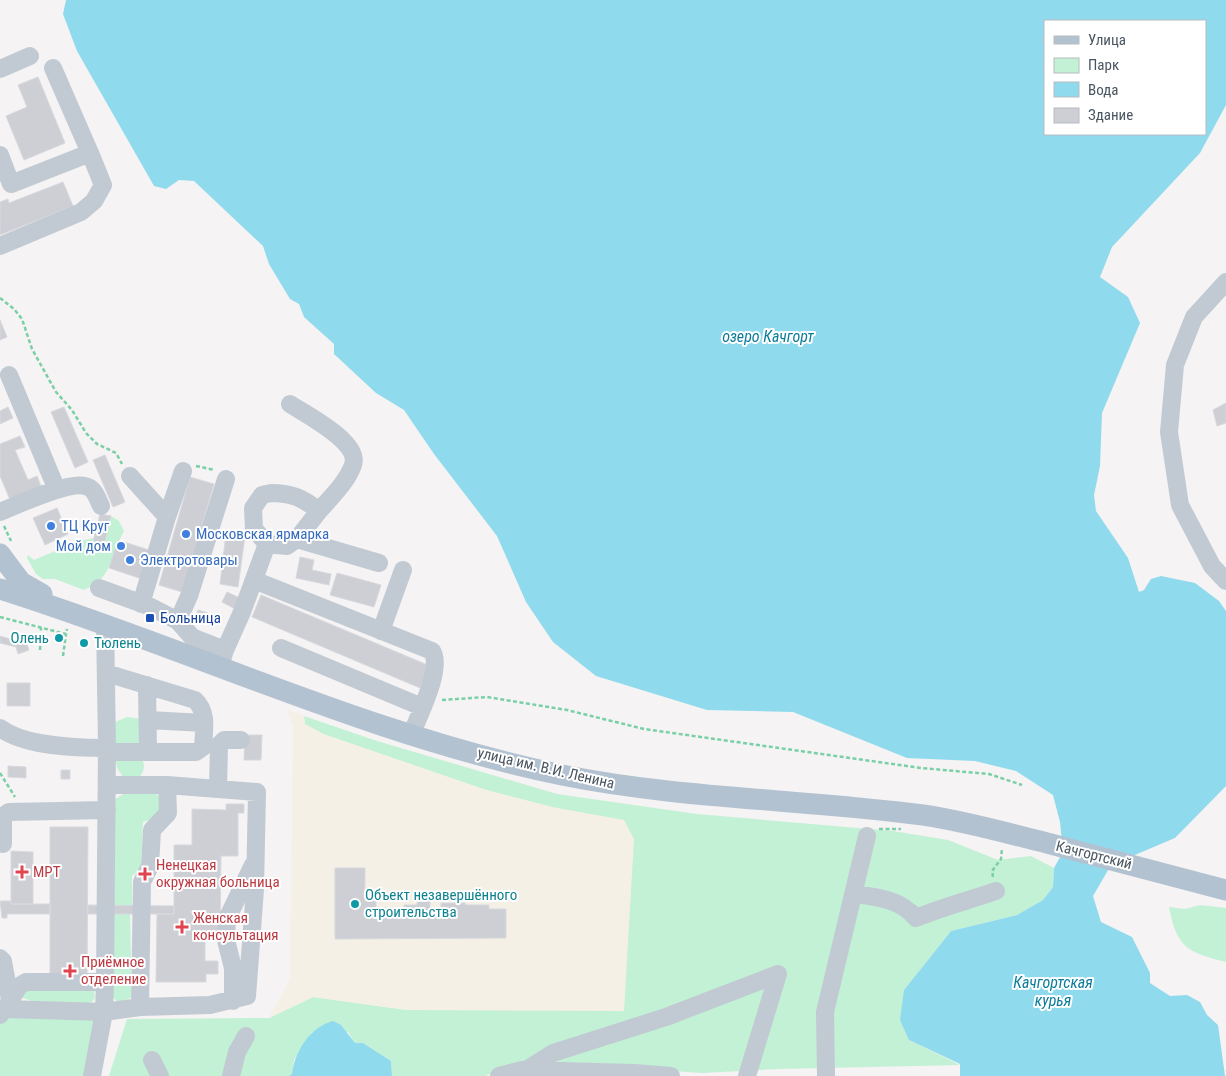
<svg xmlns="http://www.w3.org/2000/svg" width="1226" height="1076" font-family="'Roboto Condensed',sans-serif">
<rect width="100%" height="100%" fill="#f5f3f3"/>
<path fill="#c3f1d5" d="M111 516 119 521 124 531C110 555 114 577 84 590L55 579H43L36 574 27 558 28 555 34 560 76 542 94 538 93 542 104 545Z
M304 716 377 741 557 794 697 814 893 831 948 840 998 860 1031 856 1054 868 1053 887 1043 900 1017 915 951 931 904 990 909 1040 960 1065 778 1069 702 1073 658 1070 503 1069 485 1076H392L391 1061 363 1043H355L348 1032H312L294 1060 292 1074 289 1076H109L127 1019 269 1018 313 997 407 1010 552 807 486 790 323 734 305 724Z
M127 717 141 719 143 744 116 745 115 722Z
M140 757C147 765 144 773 137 780L123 777 117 768 116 762 119 758Z
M128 791 157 794 163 808 150 820 143 822 141 869 132 876V905H113L114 800Z
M1200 905 1226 908V962C1187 952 1177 948 1169 907L1185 909Z
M112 914H130L132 997 119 1003 113 998Z
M94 988 95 998 89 1006H46L20 997 21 990Z
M8 1014 94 1017 87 1076H0V1023Z"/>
<path fill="#f5f0e5" d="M287 709 304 716 305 724 323 734 486 790 552 807 624 820 634 839 624 1011 407 1010 313 997 269 1018 290 979 293 727Z"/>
<path fill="#90daee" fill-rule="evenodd" d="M66 0H1226V105L1200 153 1112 247 1100 277 1128 297 1140 323 1102 413 1100 466 1094 495 1096 511 1128 558 1139 592 1144 590 1151 579 1161 576 1195 583 1219 601 1226 611V786L1175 838 1111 865 1093 896 1101 922 1132 937 1150 973V983L1170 996 1187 995 1200 1002 1207 1015 1218 1025 1225 1076H960V1064L909 1040 900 1020 904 990 951 931 1017 915 1043 900 1053 887 1054 868 1063 852 1060 822 1053 795 1016 771 975 761 907 758 793 712 707 710 596 676 553 642 526 602 497 536 434 454 404 410 376 393 334 354V344L304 317 299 304 290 299 269 264 263 246 194 181 179 180 166 189 154 186 77 51 63 14ZM1045 21H1205V134H1045Z
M333 1021 341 1025 355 1043H363L391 1061 392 1076H289L292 1074C295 1051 310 1027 333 1021Z"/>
<path fill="#cdcfd5" stroke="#d7d9de" d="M38 77 65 143 24 160 6 116 27 107 18 85Z
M63 182 73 206 0 235V202L8 199 9 203Z
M0 320 7 337 0 340Z
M1226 403V423L1217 426 1213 410Z
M8 407 13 418 0 424V411Z
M64 407 88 462 75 468 51 412Z
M20 436 25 447 15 450 28 480 37 476 42 489 11 502 0 476V444Z
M105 455 125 502 113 507 93 460Z
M190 477 214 484 182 592 159 585Z
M57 508 68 534 45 545 33 518Z
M100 514 111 516 104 545 93 542Z
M226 534 245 536 238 587 220 584Z
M118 540 152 551 142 579 109 568Z
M300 557 314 560 312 570 331 574 329 585 296 578Z
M337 573 381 585 374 607 330 595Z
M227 592 242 599 237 610 222 602Z
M261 595 430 666 420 688 252 617Z
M198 610 208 613 206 620 196 617Z
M0 636 14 640 16 647 0 643Z
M24 636 29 650 18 654 14 640Z
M7 683H30V706H7Z
M245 735H262L261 760H244Z
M8 766 26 767V778L8 777Z
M61 770H70V779H61Z
M226 804H244V813H238V856H221L220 935H205V961H218V974H206V982H156L157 914H174V845H192V809L226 810Z
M50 827H88L87 976H50Z
M11 851 33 852V904H11Z
M335 868H365V901H376V908H404V905H417V901H430V908H441V903H465L466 905H489V909H506V938L335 939Z
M0 901H11V904H50V914H7V918H2Z
M88 905 174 906V914H88Z"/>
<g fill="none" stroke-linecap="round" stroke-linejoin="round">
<path stroke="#7ad0a6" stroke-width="2.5" stroke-dasharray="4 2.5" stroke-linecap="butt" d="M0 298 14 309 22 319 32 349 56 392 72 410 86 433 97 444 116 453 122 464
M196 466 215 470
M4 526 11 541
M0 617 66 634 67 629
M40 650 41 628
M63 656 66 634
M442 700 487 697 567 710 644 729 921 768 989 774 1022 785
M0 773 15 797
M879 829H901
M993 877 992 871 1001 859 1002 848"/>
<path stroke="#c1cad2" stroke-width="18" d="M0 69 30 56
M0 155 11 184 90 153 53 68
M0 246 81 212 94 201 103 185 90 153
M1226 282 1194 317 1175 365 1169 432 1180 505 1212 566 1226 581
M9 375 57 490
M290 404C305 414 361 442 353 465 347 482 331 497 319 511
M130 476 167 517 141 604
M271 493C292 493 303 498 319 511L297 539 287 546 267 544 254 529 253 508 262 495Z
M0 512C17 505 69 481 85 486 95 488 97 498 101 506
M167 517 183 471
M297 539 379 563
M254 580 432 651C443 668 419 715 412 733
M99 588 151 607 178 621 189 596 226 479
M178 621 192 637 225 650 222 660
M381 631 403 570
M281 648 422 707
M225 650 242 612 267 544
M106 673 195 700C208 712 204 730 203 747L196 752H107
M147 685 148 752
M148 720 204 723
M0 728C25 747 77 748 107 748
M218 789 219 745 224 740H241
M3 844V816L9 812 107 810
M853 894C877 897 900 899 916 918 943 907 970 900 996 891
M0 958 3 961 10 1000
M233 1001V968L226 940 227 919 253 865
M140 1007 142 882 150 866 152 830 168 813 167 785
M5 1009 19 986 26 982H105
M0 1015 5 1009 104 1012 140 1007 210 1005 247 996 255 889 257 792 167 785H107
M152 1060 160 1076
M526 1070 553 1053 666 1017 778 974
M92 1076 104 1012 105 982 107 745 105 624
M231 1076 237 1052 246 1036
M499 1076 522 1070 635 1073 671 1076
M747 1076 778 974
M826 1076 825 1012 867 836"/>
<path stroke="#b3c2d1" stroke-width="21" d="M0 554 21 582 42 594
M0 589C188 648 368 735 562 775 681 799 803 799 923 815 965 821 1006 833 1047 843 1107 859 1167 874 1226 890"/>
</g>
<g fill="#3f7fe0" stroke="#fff" stroke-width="2">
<circle cx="51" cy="526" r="5"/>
<circle cx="186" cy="534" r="5"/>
<circle cx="121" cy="546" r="5"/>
<circle cx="130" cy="560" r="5"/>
</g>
<rect fill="#1a4fb4" stroke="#fff" stroke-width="2" x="145" y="613" width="10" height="10" rx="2.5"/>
<g fill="#0f9aa8" stroke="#fff" stroke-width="2">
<circle cx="59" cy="638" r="5"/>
<circle cx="84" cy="643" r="5"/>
<circle cx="355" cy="904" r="5"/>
</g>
<g fill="#e0444e" stroke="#fff" stroke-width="2">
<path d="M19.5 864.5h5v5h5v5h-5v5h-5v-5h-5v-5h5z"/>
<path d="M142.5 866.5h5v5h5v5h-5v5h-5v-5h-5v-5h5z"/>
<path d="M179.5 919.5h5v5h5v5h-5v5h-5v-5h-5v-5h5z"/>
<path d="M67.5 963.5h5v5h5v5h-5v5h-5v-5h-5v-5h5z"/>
</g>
<g text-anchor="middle" stroke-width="4" stroke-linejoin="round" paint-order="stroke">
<g font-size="15" fill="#366cbe" stroke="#fff" text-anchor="start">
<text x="61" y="531">ТЦ Круг</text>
<text x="196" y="539">Московская ярмарка</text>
<text x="111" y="551" text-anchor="end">Мой дом</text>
<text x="140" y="565">Электротовары</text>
</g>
<g font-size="15" fill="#164399" stroke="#fff" text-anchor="start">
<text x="160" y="623">Больница</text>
</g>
<g font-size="15" fill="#0d838f" stroke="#fff" text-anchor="start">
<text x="49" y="643" text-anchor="end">Олень</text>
<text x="94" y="648">Тюлень</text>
<text x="365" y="900">Объект незавершённого<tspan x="365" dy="17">строительства</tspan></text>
</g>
<g font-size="15" fill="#4a5661" stroke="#fff">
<text transform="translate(546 768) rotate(13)" y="5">улица им. В.И. Ленина</text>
<text transform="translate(1094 855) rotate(14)" y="5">Качгортский</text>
</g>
<g font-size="15" fill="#be3a42" stroke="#fff" text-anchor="start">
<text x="156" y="870">Ненецкая<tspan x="156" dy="17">окружная больница</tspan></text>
<text x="33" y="877">МРТ</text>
<text x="193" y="923">Женская<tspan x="193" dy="17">консультация</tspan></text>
<text x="81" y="967">Приёмное<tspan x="81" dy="17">отделение</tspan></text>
</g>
<g font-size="16" font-style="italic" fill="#0c7c9b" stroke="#fff">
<text x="768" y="342">озеро Качгорт</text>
<text x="1053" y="988">Качгортская<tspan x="1053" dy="18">курья</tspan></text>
</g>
</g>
<rect x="1044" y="20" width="162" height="115" fill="#ffffff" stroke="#b7bbc0"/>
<rect x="1054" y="36" width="25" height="8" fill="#b3c2d1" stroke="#b7bbc0"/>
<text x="1088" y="45" font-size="15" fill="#4a5661">Улица</text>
<rect x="1054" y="58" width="25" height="15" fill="#c3f1d5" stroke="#b7bbc0"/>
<text x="1088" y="70" font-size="15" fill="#4a5661">Парк</text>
<rect x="1054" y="82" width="25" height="15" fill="#90daee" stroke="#b7bbc0"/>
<text x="1088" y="95" font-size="15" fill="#4a5661">Вода</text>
<rect x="1054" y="108" width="25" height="15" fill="#cdcfd5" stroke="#b7bbc0"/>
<text x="1088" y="120" font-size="15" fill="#4a5661">Здание</text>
</svg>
